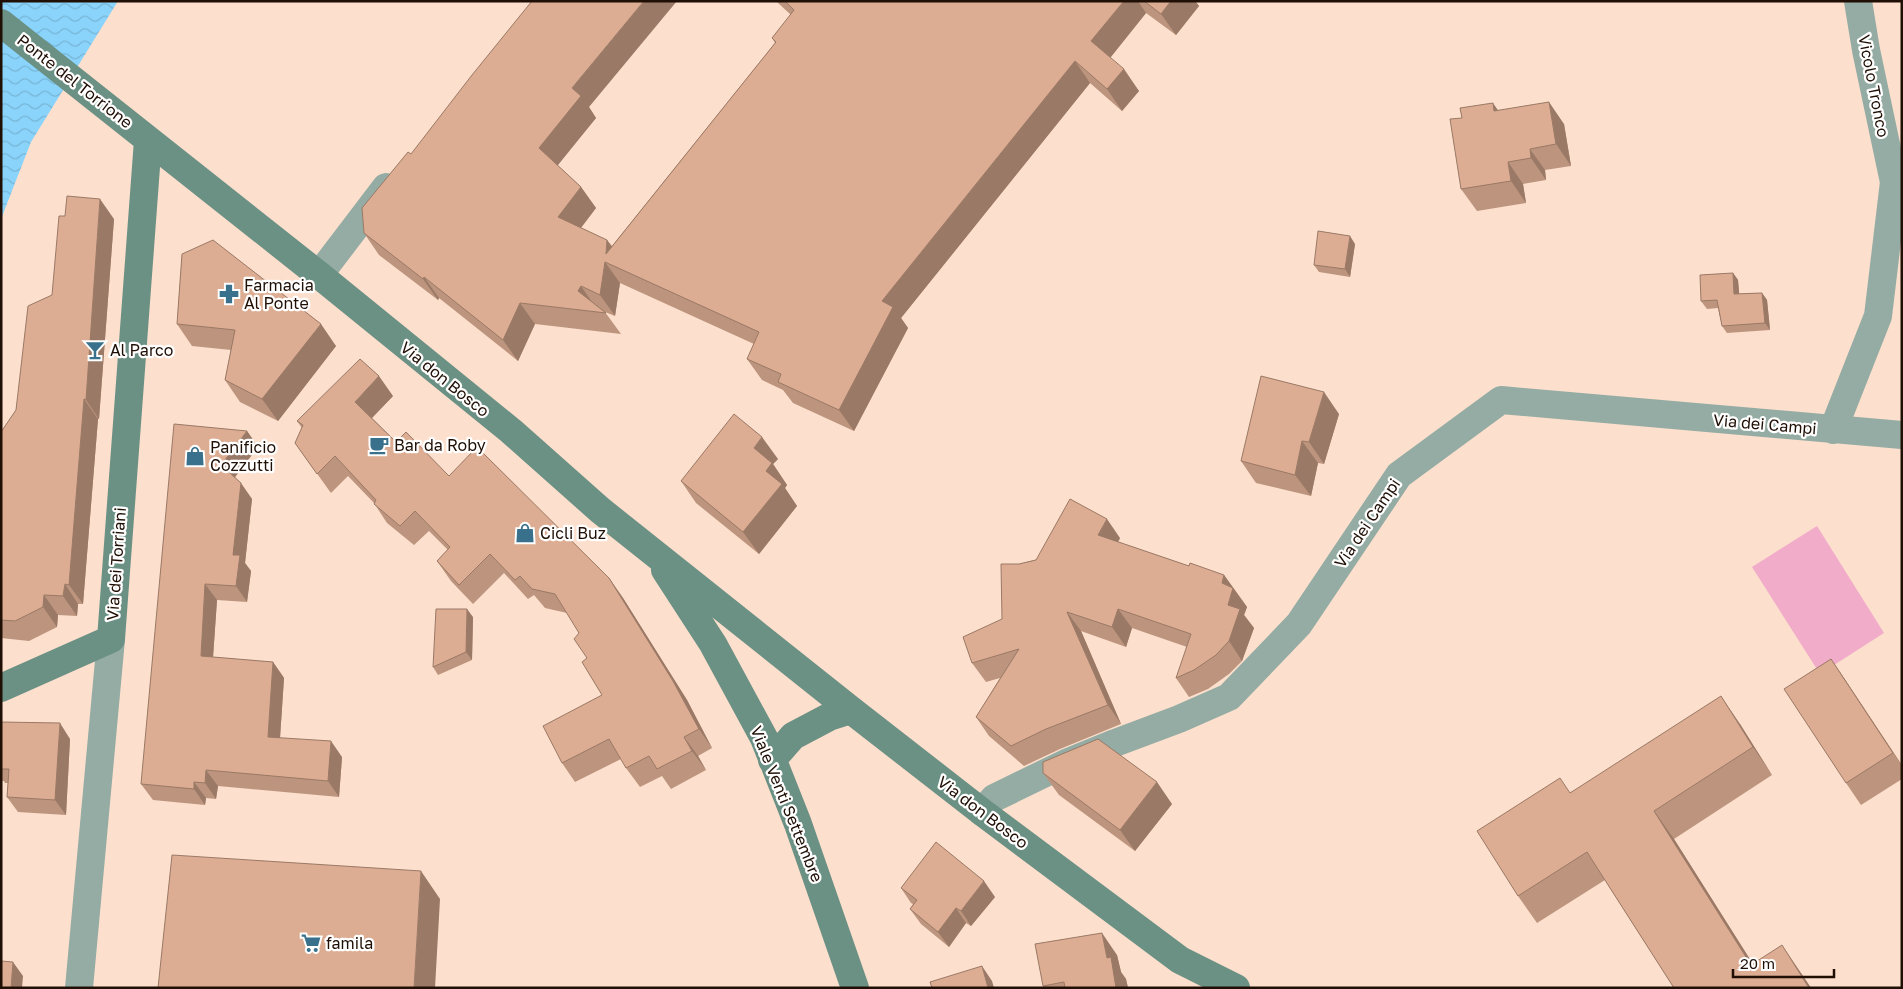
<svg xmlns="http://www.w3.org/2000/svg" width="1903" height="989" font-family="'Golos Text',sans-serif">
<defs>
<pattern id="water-waves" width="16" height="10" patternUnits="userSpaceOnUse" patternTransform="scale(1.25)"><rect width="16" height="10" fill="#8ad4fb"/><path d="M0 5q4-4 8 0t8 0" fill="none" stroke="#77b5d6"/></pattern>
</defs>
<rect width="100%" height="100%" fill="#fcdfcd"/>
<path fill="#f1acc9" d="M1817 526 1884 633 1820 674 1752 567Z"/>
<path fill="url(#water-waves)" d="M1 1H118L31 142 1 219Z"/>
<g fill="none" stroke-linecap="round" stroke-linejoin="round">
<path stroke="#94aca3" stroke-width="28" d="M319 275 386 187
M1833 430 1878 316 1894 182 1866 50 1858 1
M982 812 994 798 1066 763 1115 743 1179 719 1229 697 1299 624 1399 475 1501 400 1902 435
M79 988 111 639"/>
<path stroke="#6b9084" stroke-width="28" d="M1 23 319 275 511 431 600 510 851 710 982 812 1180 960 1236 988
M665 570 713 644 764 738 798 824 855 988
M1 688 111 639 148 140
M772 760 793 736 829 717 851 710"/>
</g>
<path fill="#bd957e" d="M776 1H1195L1199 6 1176 35 1146 13 1110 58 1139 91 1122 111 1090 83 901 318 908 328 854 431 793 403 783 390 762 380 747 359 754 344 620 283 615 316 605 312 621 334 535 324 518 361 439 298 438 300 379 255 364 233 411 154 589 107 596 118 557 165 581 187 596 208 581 228 607 240 612 246 775 43 772 38 791 15Z
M1498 111 1564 124 1571 166 1545 170 1546 180 1523 184 1526 203 1477 211 1461 189 1462 118Z
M114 219 99 419H98L83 604H78L77 616 58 615 57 627 29 641 1 638V432L16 410 52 295Z
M1355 244 1350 277 1319 272 1314 265Z
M182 254 336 346 278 421 240 402 225 380 231 350 192 346 177 324Z
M1733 273 1738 280 1739 294 1762 293 1767 300 1770 330 1727 333 1722 326 1718 308 1707 309 1701 301Z
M393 396 372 418 396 442 609 578 623 598 687 700 712 748 698 756 706 770 671 789 662 776 640 787 626 768 621 759 575 782 562 763 602 695 587 658 579 633 567 613 545 608 534 595 528 599 504 573 473 604 451 581 437 561 448 550 429 531 414 545 387 523 374 503 348 476 331 493 295 443 302 428 297 421Z
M1339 414 1324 464 1318 463 1311 496 1256 483 1241 461Z
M247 431 258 447 235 477 252 499 245 563 251 571 247 602 217 600 213 657 273 662 284 678 280 738 342 757 339 797 218 786 216 799 206 798 205 805 153 800 141 784Z
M778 459 773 464 787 485 785 488 797 506 759 554 696 503 681 481Z
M1120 538 1118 542 1189 566 1224 575 1247 607 1244 615 1254 628 1242 661 1229 674 1208 689 1189 697 1176 678 1187 647 1132 628 1126 647 1081 631 1121 724 1060 749 1024 766 989 736 976 717 1000 678 986 682 972 663 1002 619 1019 564Z
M473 617 472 660 438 675 433 667Z
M1831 659 1846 681 1902 765V779L1861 805 1846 783Z
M1 722 70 739 66 815 18 812 7 797 8 783H5L4 781H1Z
M1740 724 1772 775 1674 839 1753 964 1801 973 1811 988H1674L1605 880 1537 923 1518 896 1571 792Z
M1043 773 1172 804 1135 851 1059 795Z
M901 888 995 897 971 926 966 923 949 947 921 924 910 909 913 904 911 903Z
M1117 955 1121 972 1126 979 1128 988H1044L1043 986Z"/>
<path fill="#9a7966" d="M644 1H677L589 107 596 118 554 170 539 148 572 88Z
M1124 1H1138L1146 13 1106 63 1091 41Z
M1171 1H1195L1199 6 1176 35 1161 14Z
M1075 61 1090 83 901 318 908 328 854 431 839 410 882 301Z
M1124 69 1139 91 1122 111 1107 89Z
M1549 102 1564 124 1571 166 1556 144Z
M1493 103 1508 125 1494 111Z
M1530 149 1545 170 1546 180 1531 158Z
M1508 162 1523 184 1526 203 1511 181Z
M581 187 596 208 573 238 558 217Z
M100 199 114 219 99 419 86 400Z
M1350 236 1355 244 1350 277 1345 269Z
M607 240 622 261 606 254Z
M605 262 620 283 615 316 600 295Z
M1733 273 1738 280 1740 302 1734 294Z
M424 277 439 298 438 300 423 279Z
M581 286 596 308 593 312 578 291Z
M1762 293 1767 300 1770 330 1765 323Z
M520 303 535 324 518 361 503 340Z
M321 324 336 346 278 421 262 399Z
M379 376 393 396 369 421 355 402Z
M1324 392 1339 414 1324 464 1309 442Z
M84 399 98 419 83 604 69 585Z
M247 431 258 447 232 481 221 465Z
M762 437 778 459 773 464 787 485 785 488 797 506 759 554 743 532 766 471 754 448Z
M1302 441 1318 463 1311 496 1295 475Z
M241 483 252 499 245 563 251 571 247 602 236 586 233 555Z
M1107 519 1120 538 1112 554 1098 535Z
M1224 575 1247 607 1244 615 1254 628 1242 661 1229 641 1228 605 1222 583Z
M609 578 623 598 687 700 712 748 699 729Z
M65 584 78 604 77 616 63 596Z
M205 584 217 600 212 672 201 656Z
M44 595 58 615 57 627 43 607Z
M467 609 473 617 472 660 466 652Z
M1118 609 1132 628 1126 647 1112 627Z
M1067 612 1081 631 1121 724 1108 705Z
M1831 659 1846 681 1902 766 1893 753Z
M273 662 284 678 279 753 268 737Z
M1721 696 1740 724 1772 775 1753 747Z
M60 723 70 739 66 815 55 800Z
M684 737 698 756 706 770 692 751Z
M331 741 342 757 339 797 328 781Z
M206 770 218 786 216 799 205 783Z
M194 782 206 798 205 805 194 789Z
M1157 782 1172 804 1135 851 1120 830Z
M1654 811 1674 839 1768 988 1751 965Z
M421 871 440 899 435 988H414Z
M984 881 995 897 971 926 961 911Z
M956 908 966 923 949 947 938 932Z
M1102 933 1117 955 1121 972 1126 979 1128 988H1116L1107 958Z
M1782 945 1801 973 1811 988H1809Z
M13 962 23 976 22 988H11Z
M982 966 992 981 994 988H988Z"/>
<path fill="#dcad92" stroke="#9a7966" d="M532 1H644L572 88 581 96 539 148 581 187 558 217 607 240 606 254 776 42 772 38 794 10 785 1H1124L1091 41 1124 69 1107 89 1075 61 882 301 893 307 839 410 778 382 781 374 747 359 759 332 605 262 600 295 581 286 578 291 606 313 520 303 503 340 424 277 423 279 364 233 362 208 408 152 411 154 472 75Z
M1144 1H1171L1161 14Z
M1549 102 1556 144 1530 149 1531 158 1508 162 1511 181 1461 189 1450 119 1462 118 1460 108 1493 103 1494 111Z
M67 196 100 199 86 400 84 399 69 585 65 584 63 596 44 595 43 607 15 621 1 620V432L16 410 28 306 52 295 59 216H65Z
M1318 231 1350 236 1345 269 1314 265Z
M213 240 321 324 262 399 225 380 235 330 177 324 182 254Z
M1733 273 1734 294 1762 293 1765 323 1722 326 1717 300 1701 301 1700 275Z
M360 359 379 376 355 402 396 442 406 432 449 476 477 447 609 578 673 681 699 729 684 737 692 751 657 769 649 756 626 768 609 739 562 763 543 726 602 695 582 662 587 658 574 639 579 633 555 594 532 589 520 576 515 580 490 554 459 585 437 561 450 547 415 511 400 526 374 504 376 500 335 456 317 474 295 443 303 425 297 421Z
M1261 376 1324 392 1309 442 1302 441 1295 475 1241 461Z
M734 414 762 437 754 448 772 463 766 471 782 484 743 532 681 481Z
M174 424 247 431 221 465 241 483 233 555H240L236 586 205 584 201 656 273 662 268 737 331 741 328 781 206 770 205 783 194 782V789L141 784Z
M1070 499 1107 519 1098 535 1189 566 1190 563 1224 575 1222 583 1233 588 1228 605 1240 609 1229 641 1216 655 1194 670 1176 678 1191 634 1118 609 1112 627 1067 612 1108 705 1046 729 1011 746 976 717 1019 649 972 663 963 637 1002 619 1001 564H1019L1036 560Z
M436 609H467L466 652 433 667Z
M1831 659 1893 753 1846 783 1784 689Z
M1721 696 1753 747 1654 811 1751 965 1782 945 1809 988H1674L1587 852 1518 896 1477 831 1560 778 1570 793Z
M1 722 60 723 55 800 7 797 9 769H1Z
M1098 739 1157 782 1120 830 1043 773V762Z
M936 842 984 881 961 911 956 908 938 932 910 909 917 900 901 888Z
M172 855 421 871 414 988H158Z
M1102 933 1107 958 1111 957 1116 988H1065L1064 982 1043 986 1035 944Z
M1 961 13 962 11 988H1Z
M982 966 988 988H932L930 982Z"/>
<defs>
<symbol id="pharmacy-bare" viewBox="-9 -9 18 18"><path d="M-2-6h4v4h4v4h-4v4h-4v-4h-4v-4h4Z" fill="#39708b" stroke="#fff" stroke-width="2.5" paint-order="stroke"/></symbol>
<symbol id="bar-bare" viewBox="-9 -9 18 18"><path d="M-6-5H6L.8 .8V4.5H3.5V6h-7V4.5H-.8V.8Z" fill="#39708b" stroke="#fff" stroke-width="2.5" paint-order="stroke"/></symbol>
<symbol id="cafe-bare" viewBox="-9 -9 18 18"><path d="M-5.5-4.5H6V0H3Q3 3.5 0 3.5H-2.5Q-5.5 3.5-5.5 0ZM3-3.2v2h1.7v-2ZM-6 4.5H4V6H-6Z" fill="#39708b" stroke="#fff" stroke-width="2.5" paint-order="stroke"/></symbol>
<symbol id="shop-bare" viewBox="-9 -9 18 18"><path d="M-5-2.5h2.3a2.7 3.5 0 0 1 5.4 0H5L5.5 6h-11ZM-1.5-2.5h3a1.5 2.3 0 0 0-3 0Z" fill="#39708b" stroke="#fff" stroke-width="2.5" paint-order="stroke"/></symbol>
<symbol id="supermarket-bare" viewBox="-9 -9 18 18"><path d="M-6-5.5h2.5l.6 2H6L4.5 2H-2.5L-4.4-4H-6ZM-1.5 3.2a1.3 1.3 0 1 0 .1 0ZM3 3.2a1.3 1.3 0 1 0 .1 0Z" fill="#39708b" stroke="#fff" stroke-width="2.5" paint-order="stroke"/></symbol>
</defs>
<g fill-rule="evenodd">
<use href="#pharmacy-bare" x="215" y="280" width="28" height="28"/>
<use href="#bar-bare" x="81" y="336" width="28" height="28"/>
<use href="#cafe-bare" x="365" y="431" width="28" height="28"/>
<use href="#shop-bare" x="181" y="442" width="28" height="28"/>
<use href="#shop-bare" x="511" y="519" width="28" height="28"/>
<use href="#supermarket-bare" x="297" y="929" width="28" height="28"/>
</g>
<g text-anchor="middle" stroke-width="4.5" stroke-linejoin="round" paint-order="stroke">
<g font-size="16" fill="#1f0f05" stroke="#fff">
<text transform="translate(75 81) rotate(38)" y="6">Ponte del Torrione</text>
<text transform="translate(1874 86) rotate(79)" y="6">Vicolo Tronco</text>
<text transform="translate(445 379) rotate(39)" y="6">Via don Bosco</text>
<text transform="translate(1765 424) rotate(5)" y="6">Via dei Campi</text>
<text transform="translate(1367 523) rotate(-56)" y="6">Via dei Campi</text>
<text transform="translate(116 564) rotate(-86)" y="6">Via dei Torriani</text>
<text transform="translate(787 804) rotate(68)" y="6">Viale Venti Settembre</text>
<text transform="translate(983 812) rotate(37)" y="6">Via don Bosco</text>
</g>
<g font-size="16" fill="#1f0f05" stroke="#fff" text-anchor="start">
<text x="244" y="291">Farmacia<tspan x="244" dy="18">Al Ponte</tspan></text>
<text x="110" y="356">Al Parco</text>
<text x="394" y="451">Bar da Roby</text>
<text x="210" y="453">Panificio<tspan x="210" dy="18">Cozzutti</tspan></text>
<text x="540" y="539">Cicli Buz</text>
<text x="326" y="949">famila</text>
</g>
</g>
<rect width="1903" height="989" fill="none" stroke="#1f0f05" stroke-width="5"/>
<path d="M1733 969v8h101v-8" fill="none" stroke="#1f0f05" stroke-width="2.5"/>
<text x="1740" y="969" font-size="15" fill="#1f0f05" stroke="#ffffff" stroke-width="4" paint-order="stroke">20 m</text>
</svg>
